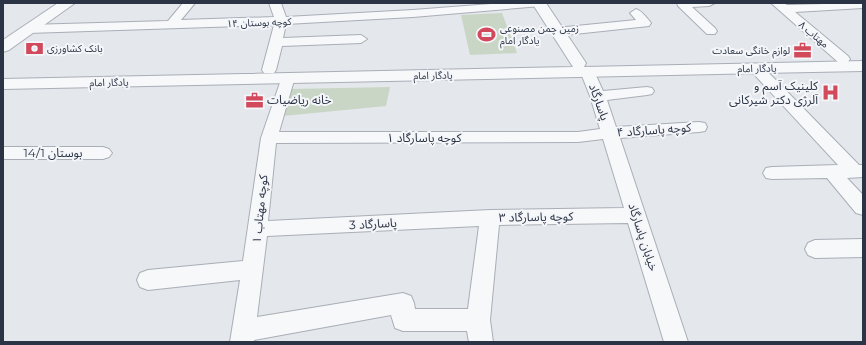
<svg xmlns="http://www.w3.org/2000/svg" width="866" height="345" font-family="Montserrat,'Noto Sans Arabic',sans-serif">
<rect width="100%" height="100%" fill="#e4e7ec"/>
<path fill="#c9d6c5" d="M502 13 517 53 470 55 461 15Z
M390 87 386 106 283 116 291 89Z"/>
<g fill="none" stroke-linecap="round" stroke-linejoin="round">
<defs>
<path id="minor" d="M183 3H195L181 20 274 17 269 3H281L286 17 413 10 504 3H547L541 6 413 17 286 24 283 38 361 35 367 39 361 43 282 46 276 70 274 73H264L262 70 274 25 28 33 22 29 28 25 168 21Z
M677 3H715L709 6 692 7 715 28 717 31 715 34H707L678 6Z
M771 3H784L787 5 863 3V8L795 12 848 56 850 59 848 62H838Z
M636 9C642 11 647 18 651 23L649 26 556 36 550 32 556 28 636 20 630 13Z
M756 64 761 65 859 165H863V177L847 178 863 195V215L856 213 827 178 772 179 766 178 763 173 766 168 772 167 838 165 751 71 749 68 751 65Z
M587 67 592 68 594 71 603 91 647 87 652 88 654 91 652 94 647 95 607 100 616 127 699 122 705 123 707 127 705 131 699 132 620 138 688 342H664L628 223 499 225 490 320 493 342H469L467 331H403L395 328 391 315 254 340V342H230L240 280 148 290 140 287 137 280 140 273 148 270 243 261 261 138 283 74H293L295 77 279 132H578L600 129 590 96 580 71 582 68ZM603 139 624 208 490 210 268 221 276 143 578 142ZM479 226 468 309H415L414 303 411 296 403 293 257 317 267 236Z
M3 147H103L109 149 112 153 109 157 103 159H3Z
M863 239V257L815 258 808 255 805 249 808 243 815 240Z"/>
<path id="tertiary" d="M58 3H75L9 50 3 52V40Z
M532 3H546L586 63 584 67 863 61V71L3 89V79L573 67Z"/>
</defs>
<use href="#minor" stroke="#a9aeb7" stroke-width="2"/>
<use href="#tertiary" stroke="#a9aeb7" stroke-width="2"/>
<use href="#minor" fill="#f7f8fa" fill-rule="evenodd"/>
<use href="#tertiary" fill="#f7f8fa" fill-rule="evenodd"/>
</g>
<defs>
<symbol id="stadium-bare" viewBox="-9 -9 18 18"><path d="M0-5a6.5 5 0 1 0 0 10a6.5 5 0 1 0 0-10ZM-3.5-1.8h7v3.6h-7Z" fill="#d1495b" stroke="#f4f6f9" stroke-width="2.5" paint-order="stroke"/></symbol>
<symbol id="bank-bare" viewBox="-9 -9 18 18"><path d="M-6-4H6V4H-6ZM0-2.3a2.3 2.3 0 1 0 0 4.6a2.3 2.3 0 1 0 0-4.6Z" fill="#d1495b" stroke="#f4f6f9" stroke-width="2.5" paint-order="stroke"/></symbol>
<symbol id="office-bare" viewBox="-9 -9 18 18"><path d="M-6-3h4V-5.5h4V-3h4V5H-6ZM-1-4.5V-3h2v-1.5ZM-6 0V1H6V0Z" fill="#d1495b" stroke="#f4f6f9" stroke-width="2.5" paint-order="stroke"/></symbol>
<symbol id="hospital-bare" viewBox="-9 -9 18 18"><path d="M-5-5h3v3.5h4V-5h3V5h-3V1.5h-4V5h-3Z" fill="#d1495b" stroke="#f4f6f9" stroke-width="2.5" paint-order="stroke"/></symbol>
</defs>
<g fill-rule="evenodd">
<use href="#stadium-bare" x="474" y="22" width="25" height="25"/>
<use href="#bank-bare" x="22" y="36" width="25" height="25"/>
<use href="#office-bare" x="790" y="38" width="25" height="25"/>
<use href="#hospital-bare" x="818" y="80" width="25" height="25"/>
<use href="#office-bare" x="242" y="88" width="25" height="25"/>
</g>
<g text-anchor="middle" stroke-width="4" stroke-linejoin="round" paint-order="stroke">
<g font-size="10" fill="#2b3445" stroke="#f4f6f9">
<text transform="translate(259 22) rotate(-2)" y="4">کوچه بوستان ۱۴</text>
<text transform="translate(814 34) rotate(40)" y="4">مهتاب ۸</text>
<text transform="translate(757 68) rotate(-1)" y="4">یادگار امام</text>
<text transform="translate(433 75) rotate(-1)" y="4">یادگار امام</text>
<text transform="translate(109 82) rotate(-1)" y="4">یادگار امام</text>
</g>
<g font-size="10" fill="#2b3445" stroke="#f4f6f9" text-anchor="start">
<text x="500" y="32">زمین چمن مصنوعی<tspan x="500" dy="12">یادگار امام</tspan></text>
<text x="47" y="52">بانک کشاورزی</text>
<text x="790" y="54" text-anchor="end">لوازم خانگی سعادت</text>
</g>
<g font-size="12" fill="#2b3445" stroke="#f4f6f9" text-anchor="end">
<text x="818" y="90">کلینیک آسم و<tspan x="818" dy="14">آلرژی دکتر شیرکانی</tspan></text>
<text x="267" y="104" text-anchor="start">خانه ریاضیات</text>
</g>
<g font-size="12" fill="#2b3445" stroke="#f4f6f9">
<text transform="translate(599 102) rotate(70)" y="4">پاسارگاد</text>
<text transform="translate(654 130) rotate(-4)" y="4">کوچه پاسارگاد ۴</text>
<text x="424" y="142">کوچه پاسارگاد ۱</text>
<text x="53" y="157">بوستان 14/1</text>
<text transform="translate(260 209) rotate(-84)" y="4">کوچه مهتاب ۱</text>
<text transform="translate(536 217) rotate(-1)" y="4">کوچه پاسارگاد ۳</text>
<text transform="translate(373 224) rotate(-3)" y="4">پاسارگاد 3</text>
<text transform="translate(643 237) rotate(72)" y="4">خیابان پاسارگاد</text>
</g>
</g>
<rect width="866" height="345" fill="none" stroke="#2b3445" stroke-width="8"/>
</svg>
